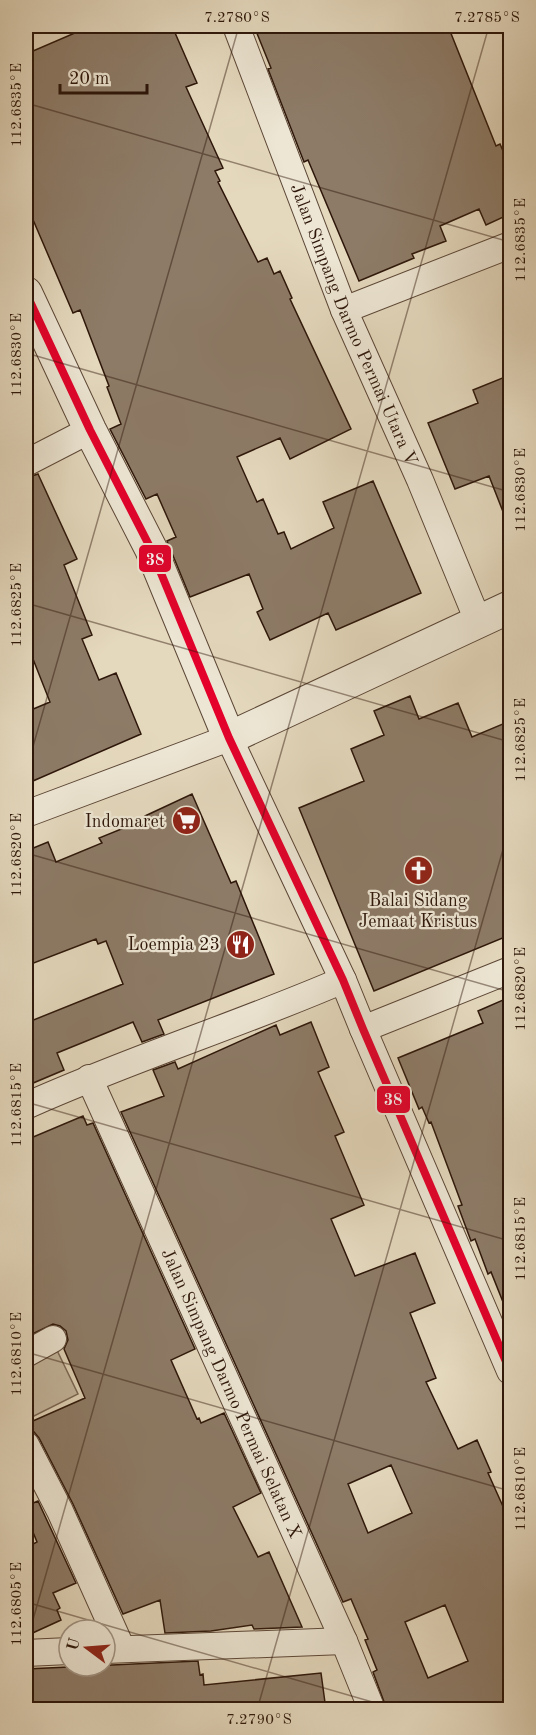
<svg xmlns="http://www.w3.org/2000/svg" width="536" height="1735" font-family="'Old Standard TT',serif">
<rect width="100%" height="100%" fill="#e4d8bd"/>
<filter id="stains"><feTurbulence type="fractalNoise" baseFrequency=".00333" numOctaves="4"/><feColorMatrix values="0 0 0 0 .2 0 0 0 0 .09 0 0 0 0 .02 0 0 0 .5 -.17"/></filter>
<radialGradient id="worn" r=".72"><stop offset=".6" stop-color="#630" stop-opacity="0"/><stop offset="1" stop-color="#630" stop-opacity=".3"/></radialGradient>
<path fill="#c5b79f" stroke="#7a6754" stroke-width="1.5" d="M53 1342 78 1394 26 1420V1366Z"/>
<path fill="#8d7b67" stroke="#2e170a" stroke-width="1.5" fill-rule="evenodd" d="M91 26H172L197 83 186 87 223 168 215 171 220 181 218 182 258 262 267 258 274 274 280 271 292 298 290 299 351 429 290 459 280 438 237 457 257 502 263 499 278 534 284 532 291 549 334 528 323 502 373 481 421 593 336 630 328 613 270 640 257 612 263 609 249 574 190 597 167 541 176 537 157 494 146 499 110 429 121 424 107 387 109 386 80 310 73 313 31 215 26 218V54Z
M254 26H448L496 146 500 144 510 167V214L486 225 479 209 440 226 446 241 412 254 414 258 359 281 308 160 304 162 268 69 271 68Z
M510 375V526L509 527 489 476 455 489 428 423 478 403 473 390Z
M38 474 77 559 64 565 92 635 82 639 99 680 116 673 141 734 26 784V712L50 702 33 659 26 662V478Z
M410 696 419 719 458 703 472 737 510 721V935L374 991 299 808 364 781 351 749 384 735 374 711Z
M192 794 231 883 236 881 274 974 158 1020 164 1034 142 1042 133 1022 57 1053 64 1070 26 1086V1023L123 984 106 941 98 944 96 939 26 966V851L48 842 56 862 102 843 99 838 146 819 145 816Z
M510 997V1317H509L491 1272 488 1274 475 1239 471 1241 458 1206 462 1205 431 1122 429 1123 422 1107 419 1109 398 1058 483 1023 478 1011Z
M311 1022 329 1067 318 1072 344 1132 335 1136 364 1205 331 1219 355 1276 415 1253 435 1303 410 1313 436 1378 426 1382 458 1449 477 1440 491 1472 488 1473 510 1522V1710H387L373 1672 377 1670 365 1640 368 1639 351 1599 343 1602 121 1112 164 1096 153 1070 175 1062 178 1069 276 1025 280 1035ZM391 1465 412 1513 368 1533 348 1484ZM445 1605 468 1661 428 1678 405 1622Z
M83 1116 87 1125 93 1123 195 1349 171 1360 197 1419 199 1418 201 1423 224 1413 261 1493 233 1507 258 1557 269 1552 302 1627 254 1629 252 1625 211 1631 165 1633 160 1600 123 1614 73 1504 39 1438 34 1432 26 1430V1424L85 1398 64 1349 68 1340 66 1331 60 1326 53 1324 26 1337V1140Z
M38 1501 76 1583 53 1593 60 1608 57 1610 61 1620 26 1636V1548L37 1542 26 1515V1506Z
M198 1661 200 1675 203 1674 204 1685 321 1673 326 1710H26V1669Z"/>
<g fill="none" stroke-linecap="round" stroke-linejoin="round">
<defs>
<g id="minor">
<path id="s1" d="M236 26 344 310 420 480 478 621"/>
<path d="M344 310 510 245"/>
<path d="M26 463 90 430"/>
<path d="M26 814 229 738 343 980 363 1029 510 1371"/>
<path d="M363 1029 510 970"/>
<path id="s2" d="M89 1078 344 1641 372 1710"/>
<path d="M26 1106C130 1059 239 1025 343 980"/>
<path d="M26 1354 53 1339"/>
<path d="M26 1445 60 1511 122 1649"/>
<path d="M105 1650 344 1641"/>
<path d="M26 1653 69 1651"/>
</g>
<path id="tertiary" d="M26 293 90 430 151 549 229 738 510 607"/>
</defs>
<use href="#minor" stroke="#5c4737" stroke-width="28"/>
<use href="#tertiary" stroke="#5c4737" stroke-width="34"/>
<use href="#minor" stroke="#ede6d4" stroke-width="26"/>
<use href="#tertiary" stroke="#ede6d4" stroke-width="32"/>
<defs>
<path id="bus-1" d="M26 293 90 430 151 549 229 738 343 980 363 1029 510 1371"/>
</defs>
<use href="#bus-1" stroke="#ede6d4" stroke-width="12"/>
<use href="#bus-1" stroke="#e4002b" stroke-width="8"/>
</g>
<path fill="none" stroke="#2e170a" stroke-width="1.5" stroke-opacity="0.45" d="M26 103 510 242M26 353 510 492M26 603 510 742M26 771 239 26M26 853 510 992M26 1102 510 1241M26 1352 510 1491M26 1602 400 1710M26 1644 489 26M257 1710 510 825M507 1710 510 1697"/>
<defs>
<symbol id="supermarket-disc" viewBox="-11 -11 22 22"><circle r="9.5" fill="#8f2418" stroke="#ede6d4"/><path d="M-6-5.5h2.5l.6 2H6L4.5 2H-2.5L-4.4-4H-6ZM-1.5 3.2a1.3 1.3 0 1 0 .1 0ZM3 3.2a1.3 1.3 0 1 0 .1 0Z" fill="#fff"/></symbol>
<symbol id="church-disc" viewBox="-11 -11 22 22"><circle r="9.5" fill="#8f2418" stroke="#ede6d4"/><path d="M-1.2-6h2.4v3.5h3.3v2.4h-3.3V6h-2.4V-.1h-3.3v-2.4h3.3Z" fill="#fff"/></symbol>
<symbol id="restaurant-disc" viewBox="-11 -11 22 22"><circle r="9.5" fill="#8f2418" stroke="#ede6d4"/><path d="M-5-6h1v4h1v-4h1v4h1v-4h1v5L-1.5 .5V6h-2V.5L-5-1ZM5-6V6H3V1.5H1.5Q1.5-4 5-6Z" fill="#fff"/></symbol>
</defs>
<g fill-rule="evenodd">
<use href="#supermarket-disc" x="170" y="804" width="33" height="33"/>
<use href="#church-disc" x="402" y="854" width="33" height="33"/>
<use href="#restaurant-disc" x="224" y="928" width="33" height="33"/>
</g>
<g text-anchor="middle" stroke-width="4.5" stroke-linejoin="round" paint-order="stroke">
<g font-size="18" fill="#2e170a" stroke="#ede6d4">
<text dy="6" stroke="none"><textPath href="#s1" startOffset="321">Jalan Simpang Darmo Permai Utara V</textPath></text>
<text dy="6" stroke="none"><textPath href="#s2" startOffset="346">Jalan Simpang Darmo Permai Selatan X</textPath></text>
</g>
<g font-size="18" fill="#2e170a" stroke="#ede6d4" text-anchor="end">
<text x="165" y="827">Indomaret</text>
<text x="418" y="906" text-anchor="middle">Balai Sidang<tspan x="418" dy="21">Jemaat Kristus</tspan></text>
<text x="220" y="950">Loempia 23</text>
</g>
</g>
<g stroke="#ede6d4" stroke-width="2">
<rect x="138" y="544" width="34" height="29" rx="6" fill="#e4002b"/>
<rect x="376" y="1085" width="35" height="29" rx="6" fill="#e4002b"/>
</g>
<g font-size="16" text-anchor="middle" font-weight="bold" fill="#fff">
<text x="155" y="565">38</text>
<text x="393" y="1105">38</text>
</g>
<rect width="536" height="1735" fill="none" stroke="#e4d8bd" stroke-width="66"/>
<g transform="translate(87 1648) rotate(286)"><circle r="28" fill="#ede6d4" stroke="#a19383" stroke-width="1.5"/>
<path d="M0-4.5L10 22L0 15L-10 22Z" fill="#8f2418"/>
<text y="-9" font-size="16" font-weight="bold" text-anchor="middle" fill="#2e170a">U</text>
</g>
<path d="M60 84v9h87v-9" fill="none" stroke="#2e170a" stroke-width="3"/>
<text x="69" y="84" font-size="18" fill="#2e170a" stroke="#ede6d4" stroke-width="4.5" paint-order="stroke">20 m</text>
<rect x="33" y="33" width="470" height="1669" fill="none" stroke="#2e170a" stroke-width="2"/>
<g font-size="15" text-anchor="middle" fill="#2e170a">
<text x="237" y="22">7.2780°S</text>
<text x="487" y="22">7.2785°S</text>
<text transform="translate(16 105) rotate(-90)" y="5">112.6835°E</text>
<text transform="translate(520 240) rotate(-90)" y="5">112.6835°E</text>
<text transform="translate(16 355) rotate(-90)" y="5">112.6830°E</text>
<text transform="translate(520 490) rotate(-90)" y="5">112.6830°E</text>
<text transform="translate(16 605) rotate(-90)" y="5">112.6825°E</text>
<text transform="translate(520 740) rotate(-90)" y="5">112.6825°E</text>
<text transform="translate(16 855) rotate(-90)" y="5">112.6820°E</text>
<text transform="translate(520 989) rotate(-90)" y="5">112.6820°E</text>
<text transform="translate(16 1105) rotate(-90)" y="5">112.6815°E</text>
<text transform="translate(520 1239) rotate(-90)" y="5">112.6815°E</text>
<text transform="translate(16 1354) rotate(-90)" y="5">112.6810°E</text>
<text transform="translate(520 1489) rotate(-90)" y="5">112.6810°E</text>
<text transform="translate(16 1604) rotate(-90)" y="5">112.6805°E</text>
<text x="259" y="1724">7.2790°S</text>
</g>
<rect width="100%" height="100%" filter="url(#stains)"/>
<rect width="100%" height="100%" fill="url(#worn)"/>
</svg>
